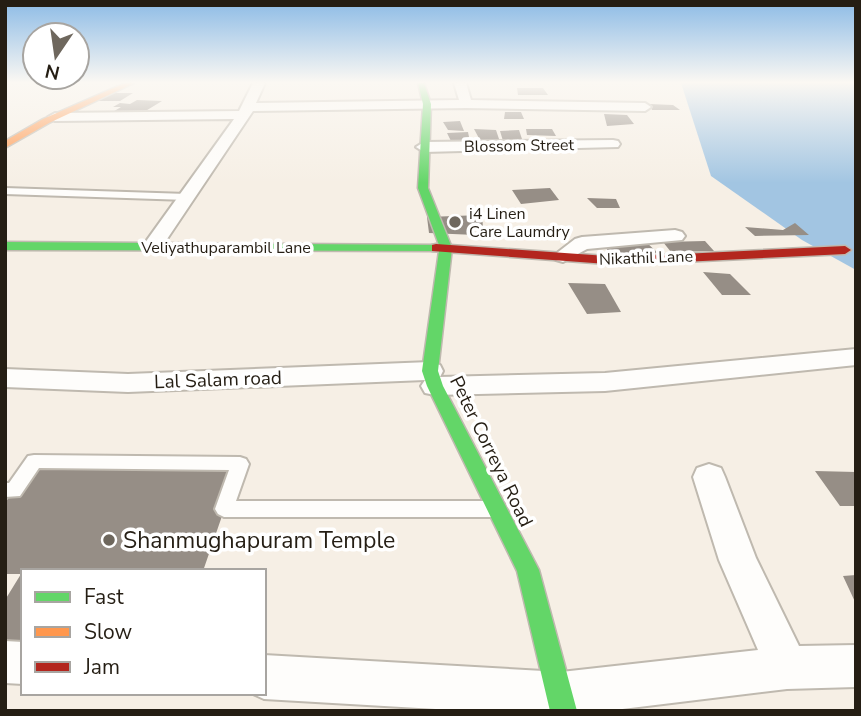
<svg xmlns="http://www.w3.org/2000/svg" width="861" height="716" font-family="'Nunito Sans',sans-serif">
<rect width="100%" height="100%" fill="#f6efe5"/>
<path fill="#a2c5e2" d="M681 83H856V270L802 240 711 176Z"/>
<path fill="#968e86" d="M517 88H543L548 95H518Z
M112 93H133L120 101H95Z
M137 100 162 101 139 115 111 113 121 107H113L120 103 130 104Z
M649 104 673 105 680 110H652Z
M505 112H521L524 119H504Z
M604 114 627 115 634 124 607 126Z
M460 121 464 131 448 130 443 122Z
M474 129 496 130 500 142H481Z
M526 129H552L556 136 527 135Z
M519 130 523 142 503 141 500 131Z
M468 132 470 142 452 143 447 133Z
M550 188 559 200 521 204 512 190Z
M587 198 616 199 620 208H597Z
M482 215 483 228H474L476 235 429 233 427 217Z
M795 223 809 235 755 236 745 227 783 230Z
M705 241 714 251 671 252 663 242Z
M647 243 658 253 607 257V246Z
M703 272 730 274 751 295H722Z
M568 283 605 284 621 312 587 314Z
M34 461 240 464 203 571H23V663L5 662V600L21 574H5V503Z
M815 471 856 472V506H840Z
M856 575V604L843 576Z"/>
<g fill="none" stroke-linecap="round" stroke-linejoin="round">
<defs>
<path id="lane" d="M5 188 187 194 192 197 187 200 5 194Z
M34 455 240 457 246 459 249 464 236 501H492L498 504 501 509 498 514 492 517H224L218 514 215 509 229 470 39 468 20 496 5 497V483H9L28 456Z"/>
<path id="street" d="M253 83H265L256 103 459 100 454 83H466L471 100 645 103 651 107 645 111 466 108 253 111 159 251H145L142 247 234 119 55 121 48 117 55 113 239 111Z
M613 140 618 141 620 144 618 147 424 152 416 147 424 142Z
M675 230 682 232 685 236 682 240 587 249 563 262 556 260 553 256 575 239 582 237Z
M856 349V365L605 391 435 395 425 393 421 386 425 380 128 392 5 387V369L128 374 430 362 440 365 443 371 440 377 605 373Z
M709 464 721 468 725 477 756 558 799 646 856 645V687L787 689 606 711H470L264 699 251 693H264V655L561 672 758 650 719 560 693 477 697 468Z
M5 641 23 642V684L5 683Z"/>
<path id="fast" d="M418 83H424L431 104 428 188 452 248 438 371 443 386 539 570 577 711H550L517 571 427 386 422 371 439 251 5 250V242L439 245 418 188 423 104Z"/>
<path id="slow" d="M125 83H134L49 123 5 148V141L43 119Z"/>
<path id="jam" d="M436 244 621 257 845 246 851 250 845 254 621 265 432 251V245Z"/>
</defs>
<use href="#lane" stroke="#bfb9af" stroke-width="4"/>
<use href="#street" stroke="#bfb9af" stroke-width="4"/>
<use href="#fast" stroke="#bfb9af" stroke-width="3"/>
<use href="#slow" stroke="#bfb9af" stroke-width="3"/>
<use href="#jam" stroke="#bfb9af" stroke-width="3"/>
<use href="#lane" fill="#fefdfb" fill-rule="evenodd"/>
<use href="#street" fill="#fefdfb" fill-rule="evenodd"/>
<use href="#fast" fill="#63d668" fill-rule="evenodd"/>
<use href="#slow" fill="#ff974d" fill-rule="evenodd"/>
<use href="#jam" fill="#b3261e" fill-rule="evenodd"/>
</g>
<linearGradient id="sky" x2="0" y2="1"><stop stop-color="#8cbbe6"/><stop offset="0.45" stop-color="#fbf8f3"/><stop offset="1" stop-color="#fbf8f3" stop-opacity="0"/></linearGradient>
<rect width="861" height="183" fill="url(#sky)"/>
<g fill="#6e675d" stroke="#fff" stroke-width="2.5">
<circle cx="455" cy="222" r="7"/>
<circle cx="109" cy="540" r="7"/>
</g>
<g text-anchor="middle" stroke-width="7" stroke-linejoin="round" paint-order="stroke">
<g font-size="16" fill="#251e14" stroke="#fff">
<text transform="translate(519 145) rotate(-1)" y="6">Blossom Street</text>
<text x="226" y="253">Veliyathuparambil Lane</text>
<text transform="translate(646 257) rotate(-2)" y="6">Nikathil Lane</text>
</g>
<g font-size="16" fill="#251e14" stroke="#fff" text-anchor="start">
<text x="469" y="219">i4 Linen<tspan x="469" dy="18">Care Laumdry</tspan></text>
</g>
<g font-size="19" fill="#251e14" stroke="#fff">
<text transform="translate(218 379) rotate(-2)" y="7">Lal Salam road</text>
<text transform="translate(492 451) rotate(64)" y="7">Peter Correya Road</text>
</g>
<g font-size="23" fill="#251e14" stroke="#fff" text-anchor="start">
<text x="123" y="548">Shanmughapuram Temple</text>
</g>
</g>
<rect width="861" height="716" fill="none" stroke="#251e14" stroke-width="14"/>
<rect x="21" y="569" width="245" height="126" fill="#ffffff" stroke="#a8a5a1" stroke-width="2"/>
<rect x="35" y="592" width="35" height="10" fill="#63d668" stroke="#a8a5a1" stroke-width="2"/>
<text x="84" y="604" font-size="21" fill="#251e14">Fast</text>
<rect x="35" y="627" width="35" height="10" fill="#ff974d" stroke="#a8a5a1" stroke-width="2"/>
<text x="84" y="639" font-size="21" fill="#251e14">Slow</text>
<rect x="35" y="662" width="35" height="10" fill="#b3261e" stroke="#a8a5a1" stroke-width="2"/>
<text x="84" y="674" font-size="21" fill="#251e14">Jam</text>
<g transform="translate(56 56) rotate(193)"><circle r="33" fill="#ffffff" stroke="#a8a5a1" stroke-width="2"/>
<path d="M0-5L12 26L0 18L-12 26Z" fill="#6e675d"/>
<text y="-10" font-size="19" font-weight="bold" text-anchor="middle" fill="#251e14">N</text>
</g>
</svg>
